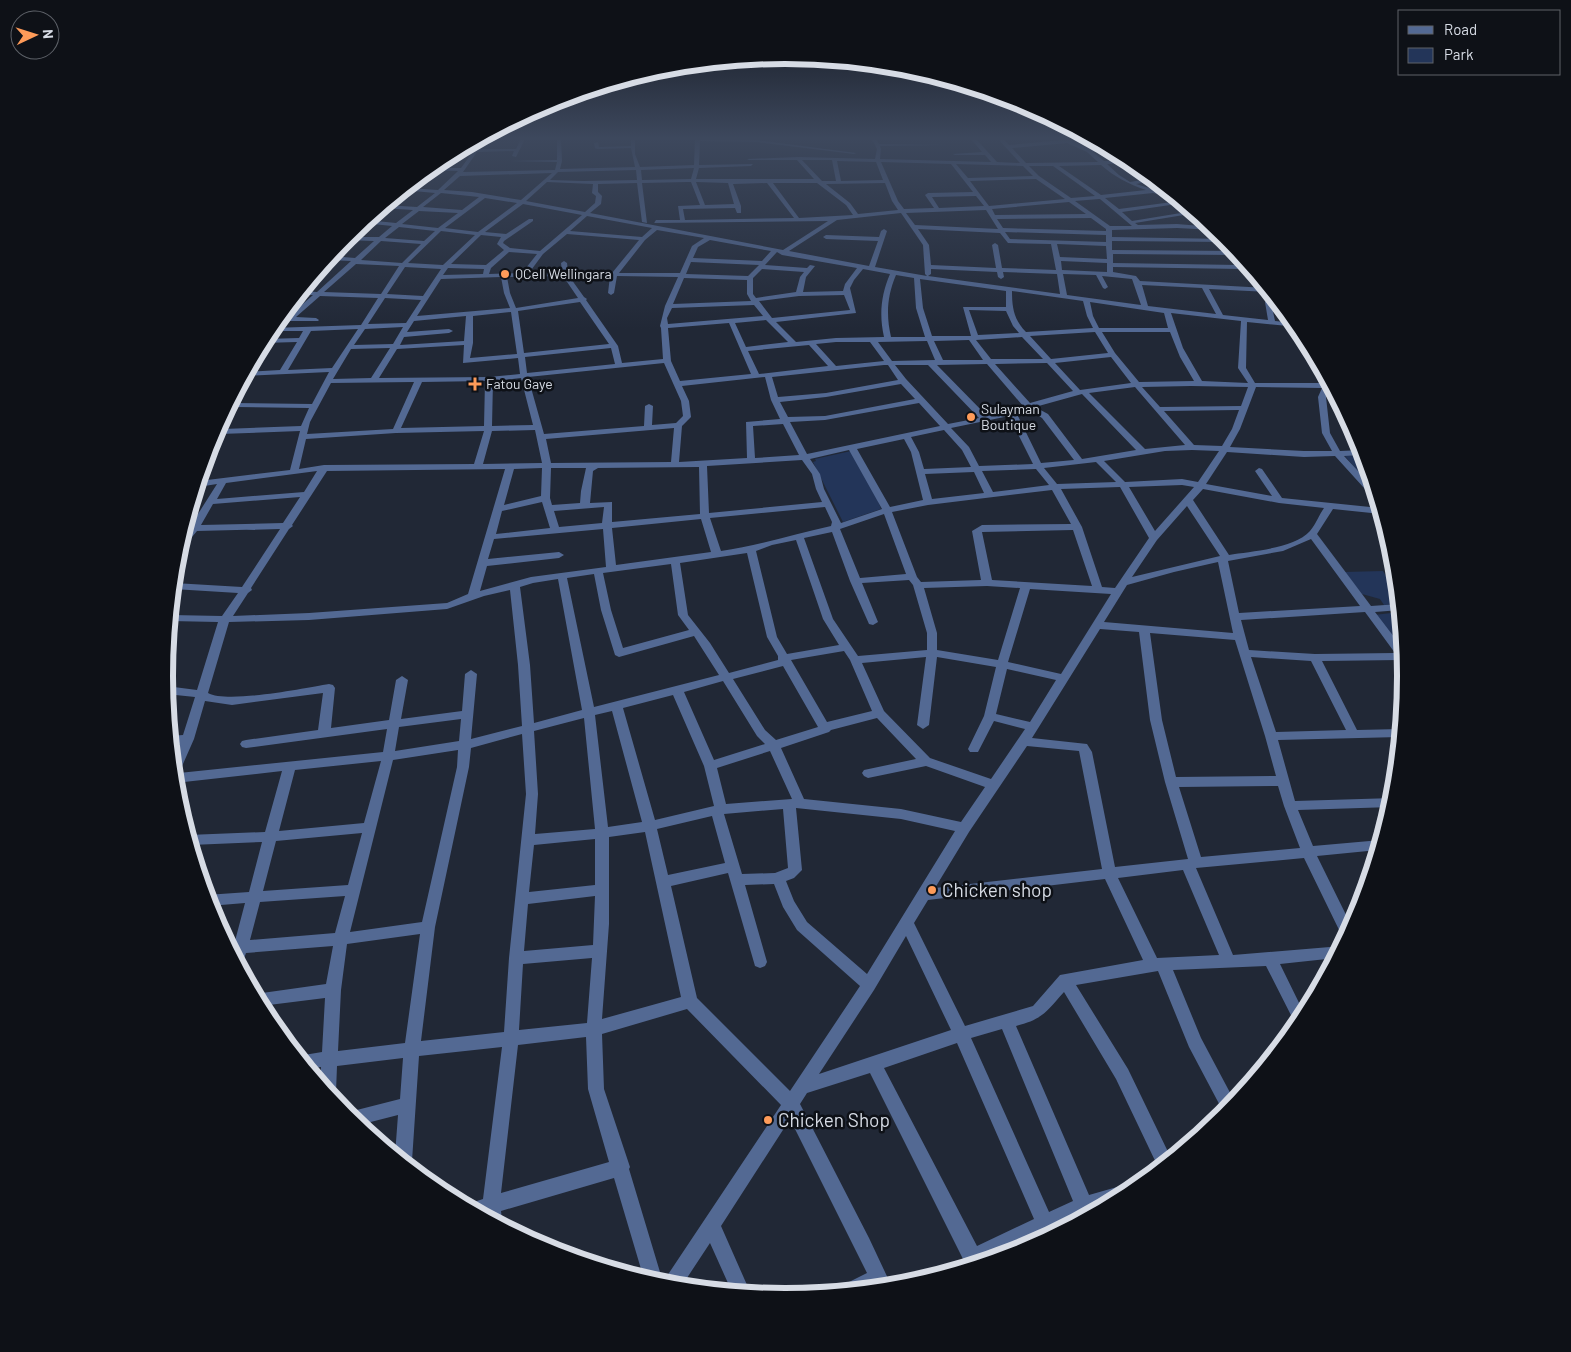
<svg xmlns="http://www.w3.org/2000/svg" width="1571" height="1352" font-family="Barlow,sans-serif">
<rect width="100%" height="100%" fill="#212836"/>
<path fill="#233559" d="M851 451 874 489 881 509 843 522 813 462 816 461 815 459Z
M1345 456H1365L1371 476H1362Z
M1383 571 1389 581 1398 588 1399 604 1384 605 1380 599 1362 594 1344 572Z
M1400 612 1404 653 1374 615Z"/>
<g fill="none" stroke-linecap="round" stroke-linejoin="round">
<path fill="#536993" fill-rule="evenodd" d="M479 139H509L484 141 479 149H516L521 139H525L516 157 512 156 514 151 477 152 463 172 555 170 557 162 510 161 557 160V139H561L562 161 560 169 635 167 631 148 597 149 595 148 594 143 598 142 599 147 631 146V139H635V154L640 167 694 165 695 139 756 140 856 153 854 154 756 142 700 141 699 165 753 164 751 166 699 168 696 179H814L797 160H749L747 159 798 157 875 159 877 149 872 139H876L879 144 947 145 880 146 881 149 880 159 991 162 985 155H955L953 154 982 152 971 139H976L997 162 1020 163 998 139H1003L1009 145 1062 140 1061 139H1092L1094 140 1074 142 1090 149 1107 147 1111 149 1093 152 1104 161H1132L1135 163 1107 164 1119 175 1130 182 1153 178 1156 180 1136 184 1175 196 1180 200 1153 193 1105 198 1119 209 1180 201 1184 203 1122 212 1132 221 1193 211 1196 213 1135 223 1138 225 1177 224 1213 227 1216 230 1177 228 1112 230V237L1227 239 1229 242 1112 241V250L1236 251 1244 260 1245 267 1242 269 1113 267V272L1136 276 1140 281 1267 288 1269 292 1209 289 1223 315 1268 320 1265 302 1268 300 1271 302 1275 321 1295 323 1298 327 1247 322 1246 368 1255 383H1324L1328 380 1332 388H1330L1326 397 1330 433 1340 451 1363 450 1364 455 1344 456 1375 489 1378 500 1374 499 1335 456 1304 457 1227 452 1206 484 1272 496 1255 471 1259 468 1262 469 1282 498 1380 508 1381 514 1333 509 1317 534 1371 606 1399 604 1400 610 1375 612 1404 650 1405 663 1400 660 1322 661 1357 730 1401 729 1400 737 1278 740 1295 801 1394 798 1392 807 1298 810 1313 846 1381 840 1378 850 1317 856 1352 927 1346 939 1343 938 1304 858 1196 868 1233 955 1342 946 1336 958 1280 964 1305 1015 1297 1027 1266 966 1173 970 1201 1038 1235 1102 1225 1115 1189 1047 1158 971 1076 985 1128 1069 1171 1158 1159 1169 1116 1079 1064 992C1046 1012 1043 1019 1016 1026L1089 1195 1131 1183 1137 1186C1127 1199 1102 1209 1086 1213L985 1261 967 1267 870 1073 807 1093 800 1104 869 1238 892 1287 845 1291 847 1283 867 1273 790 1119 721 1226 751 1294 732 1292 710 1243 681 1287 664 1285 644 1279 614 1178 501 1211 502 1220 500 1224 467 1206 468 1204 483 1199 502 1047 419 1056 412 1161 409 1167 395 1155 398 1115 359 1125 345 1113 400 1099 403 1058 337 1066 336 1092 332 1098 320 1083 321 1067 308 1069 298 1056 322 1052 325 998 261 1006 255 994 326 984 333 946 246 953 242 964 239 965 227 943 235 941 245 903 209 906 206 895 249 892 262 842 191 845 188 835 265 832 282 771 175 783 173 760 180 744H171L170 736 183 735 195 697 166 694V686L197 690 218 622 170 621 171 615 222 616 238 593 173 589 174 583 242 587 280 529 197 531 181 550 178 551 182 537 187 531H184L185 525H191L217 484 198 487 199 481 290 470 300 431 220 434 213 445H210L231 403 312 404 329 372 245 376 247 372 280 370 297 342 263 343 265 339 299 338 303 331H269L272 328 361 325 378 298 320 296 296 317 316 318 319 320 318 321H278L281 317H288L313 295H299L302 291 317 292 351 261 328 260 331 256 355 258 374 241 344 240 346 237H379L392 226 363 223 366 220 396 223 413 210 381 208 385 205 417 207 435 193 403 190 407 188 438 190 458 171 428 170 431 168H461L472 153H453L457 151H473L479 141H475ZM1067 143 1087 152 1098 162 1026 163 1012 148ZM802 160H832L836 181H822ZM837 161 876 162 883 180 841 181ZM881 162 951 164 973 192 928 193 925 195 934 208 904 209 898 201ZM956 164 1023 166 1033 176 968 178ZM1101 165C1115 177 1128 184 1146 190L1101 195 1059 166ZM1029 166H1053L1095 196 1071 198 1039 176ZM694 168 691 179 642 180 641 170ZM636 170 637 180 583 181 550 180 558 172ZM552 173 521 200 472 192 444 190 460 176ZM1036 179 1065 199 989 206 970 181ZM547 182 593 184 592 193 596 196 595 203 585 212 526 201ZM687 182H691L700 205 678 206 680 220H656L654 223 828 221 783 250 590 213 601 204 602 196 598 192V184L637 183 642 222 647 223 642 183ZM696 182 728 183 734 204 705 205ZM767 183 794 218 685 220 683 209 735 208 737 213H741V206L733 184ZM773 183H817L846 205 853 215 799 218ZM885 183 892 201 898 210 858 214 850 203 826 184ZM441 193 479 197 462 210 423 207ZM976 196 984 206 939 208 932 197ZM485 198 517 203 478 232 445 228ZM1099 199H1100L1132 226H1110L1075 201ZM1069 202 1086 214 995 215 992 209ZM523 204 582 215 540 251 510 248 503 243 504 241 533 221V219H529L506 234 485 232ZM986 210 998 229 915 225 906 213ZM419 211 458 213 438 228 402 224ZM901 213 923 245 925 274 927 276 875 267 887 231 884 229 881 231 879 237 826 235 823 237 826 239 878 241 869 266 789 251 837 220ZM587 216 652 228 642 237 570 231ZM1091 218 1106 229V231L1003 228 997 219ZM399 227 435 231 424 241 385 238ZM918 229 1000 233 1008 243 1051 244 1056 270 1002 268 998 245 995 243 992 245 996 268 931 265 929 245ZM657 230 704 238 692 246 680 273H619L645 240ZM441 231 475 235 443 265 408 263ZM1005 232 1106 235V242L1010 239ZM567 234 639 240 612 273 568 272 567 263 564 261 561 263 562 272 529 273 543 254ZM481 235 501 237 497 244 504 250 486 265 451 264ZM710 240 771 251 762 261 693 258 698 247ZM381 241 421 244 402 263 361 260ZM1057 244 1106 246 1107 259 1060 257ZM509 252 537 254 522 273 489 274 491 268ZM777 252 782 255 857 268 845 284 843 291 803 292 806 277 815 266 810 265 807 268 765 265ZM1113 254 1237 255 1239 265 1113 263ZM1061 261 1107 263V272L1062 270ZM691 262 759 265 748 276 686 274ZM356 264 399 266 381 294 324 292ZM405 267 441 269 423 296 387 294ZM448 268 484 269 483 274 443 275ZM762 269 804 272 800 277 796 292 756 298 753 294V278ZM863 269 890 274C881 295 879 315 884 337L836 338 796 342 776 322 856 313 850 288 854 280ZM931 269 997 272 998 277 1001 279 1004 277 1003 272 1057 274 1060 294 928 276 931 274ZM1063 274 1096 275 1103 288 1105 289 1108 287 1102 276 1132 279 1141 305 1067 295ZM896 275 914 278 916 308 925 337H891C886 315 887 296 896 275ZM563 276 578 298 516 308 510 293 507 277ZM569 276H610L608 293 611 295 614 293 617 276 678 277 665 306 660 326 661 328 663 359 622 363 618 346 586 300 587 299 584 297ZM501 277 504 293 510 308 417 316 441 279ZM684 278 747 280V294L751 301 673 304ZM920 279 1006 291V307H963L971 336H932L923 308ZM1142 285 1202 288 1216 314 1148 306ZM1012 291 1083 301 1087 316 1093 328 1026 332C1014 320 1012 308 1012 291ZM844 295 850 310 772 318 759 301 799 296ZM385 298 421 300 406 323 368 324ZM580 302 609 344 524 353 518 311ZM1090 302 1164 313 1168 328H1099L1093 316ZM754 305 763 316 668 324 667 318 672 308ZM969 310 1006 311 1013 326 1019 333 978 335ZM511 312 517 354 470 358 473 343V316ZM1171 313 1241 321 1238 368 1248 383 1202 381 1183 348ZM466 316 464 341 400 345 404 337 449 333 453 331 449 329 407 332 414 321ZM766 320 788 342 746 347 735 323ZM729 323 751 374 680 381 671 361 668 328ZM403 327 393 344 354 345 365 329ZM358 329 332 368 288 370 311 331ZM1095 332 1108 353 1051 359 1030 336ZM1102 332H1170L1180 357 1194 381 1139 382 1115 353ZM1022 337 1043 359H991L976 340ZM969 340 983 360H943L934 341ZM927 341 935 360 892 361 878 342ZM836 342H870L884 361 836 366 816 344ZM464 345 463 363 518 358 520 374 489 377 379 378 397 349ZM809 345 828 366 759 374 748 351ZM390 348 371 378 333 379 351 349ZM611 348 615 364 527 373 525 357ZM1111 357 1131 383 1080 390 1055 363ZM664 363 681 401 683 416 676 423 652 425 653 406 649 404 645 406 644 426 544 434 528 377ZM1047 363 1073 391 1030 403 995 364ZM987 364 1023 406 1010 411 987 416 937 365ZM884 365H888L898 380 826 393 778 397 772 377ZM895 365H928L979 418 948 424 906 379ZM765 377 771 400 780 419 746 422 747 458 679 462 682 426 691 417 689 401 682 386ZM521 378 533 425 492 426 493 381ZM485 381 484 426 401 428 422 382ZM414 382 393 429 307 434 310 422 331 383ZM901 384 915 399 825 416 788 417 780 402 826 397ZM1191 386 1248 387 1241 406 1160 407 1142 387ZM1135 387 1185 445 1145 449 1089 393ZM1256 387 1322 388 1318 397 1322 433 1332 451H1304L1230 447 1240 429ZM1082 394 1136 450 1082 459 1048 414 1035 407ZM919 403 940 426 807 454 790 422 825 420ZM236 407 309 408 301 426 223 429ZM1028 409 1042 418 1074 460 1041 463 1017 414ZM1239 410 1232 429 1222 446 1194 445 1164 411ZM1009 416 1033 464 979 466 969 447 951 428ZM783 424 799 455 755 458 753 426ZM674 428 671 462 551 463 546 439ZM535 430 542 463 483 464 492 431ZM944 430 962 450 971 467 924 469 919 452 911 437ZM484 431 474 464 324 465 299 469 306 439 396 433ZM904 439 911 452 923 500 890 507 857 449ZM849 450 882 509 841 523 824 489 820 474 810 459ZM1192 450 1219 451 1198 482 1182 479 1125 482 1104 461 1165 451ZM802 460 812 474 816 489 822 502 709 513 707 466ZM1096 462 1116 482 1057 484 1044 468ZM699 467 700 514 612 522V502L590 503 593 471 598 468ZM542 468 541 496 504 505 514 469ZM551 468H586L581 491 580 503 552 505 550 498ZM505 469 468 594 447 603 309 613 233 616 248 593 252 590 251 588 289 529 293 526 292 525 327 471ZM1036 469 1049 485 993 492 982 471ZM317 471 304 492 217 499 226 483ZM974 472 984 493 932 499 925 474ZM1182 485 1194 487 1155 531 1129 487ZM1120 487 1149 538 1115 588 1102 587 1082 527 1061 489ZM1203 489 1279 503 1324 508C1319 515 1316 524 1310 531 1294 549 1251 551 1229 555L1193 500ZM1052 490 1071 524 982 525 972 531 981 580 921 582 917 577 892 512 928 505ZM300 497 283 523 201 525 213 504ZM542 502 550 528 496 534 502 511ZM1187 506 1220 556 1132 577 1157 540ZM604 507 602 523 559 527 554 511ZM825 507 832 522 831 526C795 534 757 546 721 551L710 518ZM884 514 906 574 860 578 840 529ZM701 519 711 552 616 565 612 528ZM603 529 606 567 531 577 480 591 487 566 559 558 564 555 559 552 488 559 494 539ZM1073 530 1092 586 992 580 982 532ZM832 532 850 581 869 624 873 625 878 622 862 583 909 580 913 585 927 633V650L858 656 833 619 804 538ZM1311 539 1360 606 1239 613 1228 561 1283 551ZM796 540 823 619 839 645 787 654 777 637 756 551 772 545ZM747 553 767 637 778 656V660L729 673 710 643 688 615 680 563ZM1218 562 1233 633 1104 622 1127 585 1174 572ZM671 564 678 615 689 630 623 648 611 610 603 573ZM594 574 601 610 615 655 619 657 694 636 719 675 594 707 567 578ZM558 579 582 710 534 723 530 665 520 587 533 583ZM987 586 1020 588 998 660 937 650V633L924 588ZM1030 589 1111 594 1061 674 1008 662ZM510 590 518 665 522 726 471 739 477 674 471 670 465 674 462 711 401 719 408 680 402 676 396 680 389 720 331 728 335 688 333 685 329 684C304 688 228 704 208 693L229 622 309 620 447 609 484 596ZM1365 612 1395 653 1315 654 1249 650 1241 620ZM1100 629 1139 632 1150 720 1165 782 1188 859 1115 867 1092 752 1087 744 1032 738ZM1150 633 1235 640 1265 736 1276 776 1176 777 1162 720ZM844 651 850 660 872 711 827 722 791 660ZM926 657 917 725 923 729 929 725 937 657 996 667 984 716 968 749 970 752H978L994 721 1025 729 991 779 930 758 884 711 862 663ZM1251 657 1311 661 1346 730 1276 732ZM783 666 818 727 776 740 765 730 733 679ZM1007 669 1056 680 1030 722 996 714ZM723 681 757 736 765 744 714 760 684 692ZM323 693 318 730 246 740 242 741 240 744 242 747 246 748 387 729 383 752 179 773 194 739 205 701 232 705ZM673 695 704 766 714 806 655 820 623 708ZM612 711 642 822 608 827 595 715ZM584 718 595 829 535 834 538 794 534 731ZM877 718 916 759 864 770 862 773 864 776 868 778 926 766 985 787 961 822 901 809 804 799 781 748 829 732 831 730ZM461 719 459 741 395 751 399 727ZM522 734 526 794 509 958 504 1032 421 1041 435 927 469 767 471 748ZM1027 746 1079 751 1102 869 935 888 969 832ZM458 750 457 767 422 922 350 932 393 760ZM770 751 792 799 726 804 717 768ZM381 761 364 823 279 831 295 770ZM1278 786 1284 806 1300 848 1201 857 1179 787ZM796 808 901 819 955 831 867 974 807 922 794 901 786 881 794 878 802 870ZM783 809 788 868 775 873 742 874 724 814ZM712 816 725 863 668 875 657 829ZM645 832 681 997 602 1019 609 924V837ZM362 833 348 885 263 891 276 841ZM595 839V885L529 892 534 845ZM1183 870 1219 955 1157 958 1118 878ZM728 873 755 966 760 968 765 966 767 962 745 885 774 884 783 907 797 930 860 986 790 1091 697 998 671 886ZM1105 879 1143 960 1060 975 1033 1006 965 1026 914 923 928 900ZM345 896 335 933 250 940 260 902ZM595 896 593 945 524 951 528 904ZM420 934 405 1043 338 1051 341 990 347 944ZM906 936 951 1030 819 1074 874 990ZM592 958 587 1023 519 1030 523 964ZM687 1009 781 1105 663 1282 629 1169 630 1167 604 1089 602 1034ZM1002 1029 1073 1201 1049 1212 971 1038ZM586 1037 588 1089 609 1162 501 1193 518 1045ZM957 1043 1034 1219 977 1246 884 1068Z"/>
</g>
<linearGradient id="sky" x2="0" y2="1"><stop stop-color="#12161e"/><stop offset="0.42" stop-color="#3d485d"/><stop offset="1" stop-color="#3d485d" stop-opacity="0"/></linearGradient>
<rect width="1571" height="329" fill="url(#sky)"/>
<g fill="#fe9b59" stroke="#0e1117" stroke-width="2">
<circle cx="505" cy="274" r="5"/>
<path d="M472.5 376.5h5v5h5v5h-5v5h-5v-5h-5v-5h5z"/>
<circle cx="971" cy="417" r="5"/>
<circle cx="932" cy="890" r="5"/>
<circle cx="768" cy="1120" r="5"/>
</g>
<g text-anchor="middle" stroke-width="5" stroke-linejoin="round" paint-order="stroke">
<g font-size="14" fill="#d7dce5" stroke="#0e1117" text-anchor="start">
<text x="515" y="279">QCell Wellingara</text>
<text x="486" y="389">Fatou Gaye</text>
<text x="981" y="414">Sulayman<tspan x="981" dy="16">Boutique</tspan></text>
</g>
<g font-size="19" fill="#d7dce5" stroke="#0e1117" text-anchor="start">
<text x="942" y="897">Chicken shop</text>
<text x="778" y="1127">Chicken Shop</text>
</g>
</g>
<path d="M0 0H1571V1352H0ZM173 676a612 612 0 1 1 1224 0a612 612 0 1 1-1224 0Z" fill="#0e1117" fill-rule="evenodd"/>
<path fill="none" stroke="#d7dce5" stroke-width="6" d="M173 676a612 612 0 1 1 1224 0a612 612 0 1 1-1224 0Z"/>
<rect x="1398" y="10" width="162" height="65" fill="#0e1117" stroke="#5e6269"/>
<rect x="1408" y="26" width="25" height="8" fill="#536993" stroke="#5e6269"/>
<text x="1444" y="35" font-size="15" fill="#d7dce5">Road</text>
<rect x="1408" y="48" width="25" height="15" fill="#233559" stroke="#5e6269"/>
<text x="1444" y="60" font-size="15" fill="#d7dce5">Park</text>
<g transform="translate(35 35) rotate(86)"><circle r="24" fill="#0e1117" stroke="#5e6269"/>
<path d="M0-4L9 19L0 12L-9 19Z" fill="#fe9b59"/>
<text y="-8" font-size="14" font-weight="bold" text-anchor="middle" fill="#d7dce5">N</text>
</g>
</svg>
